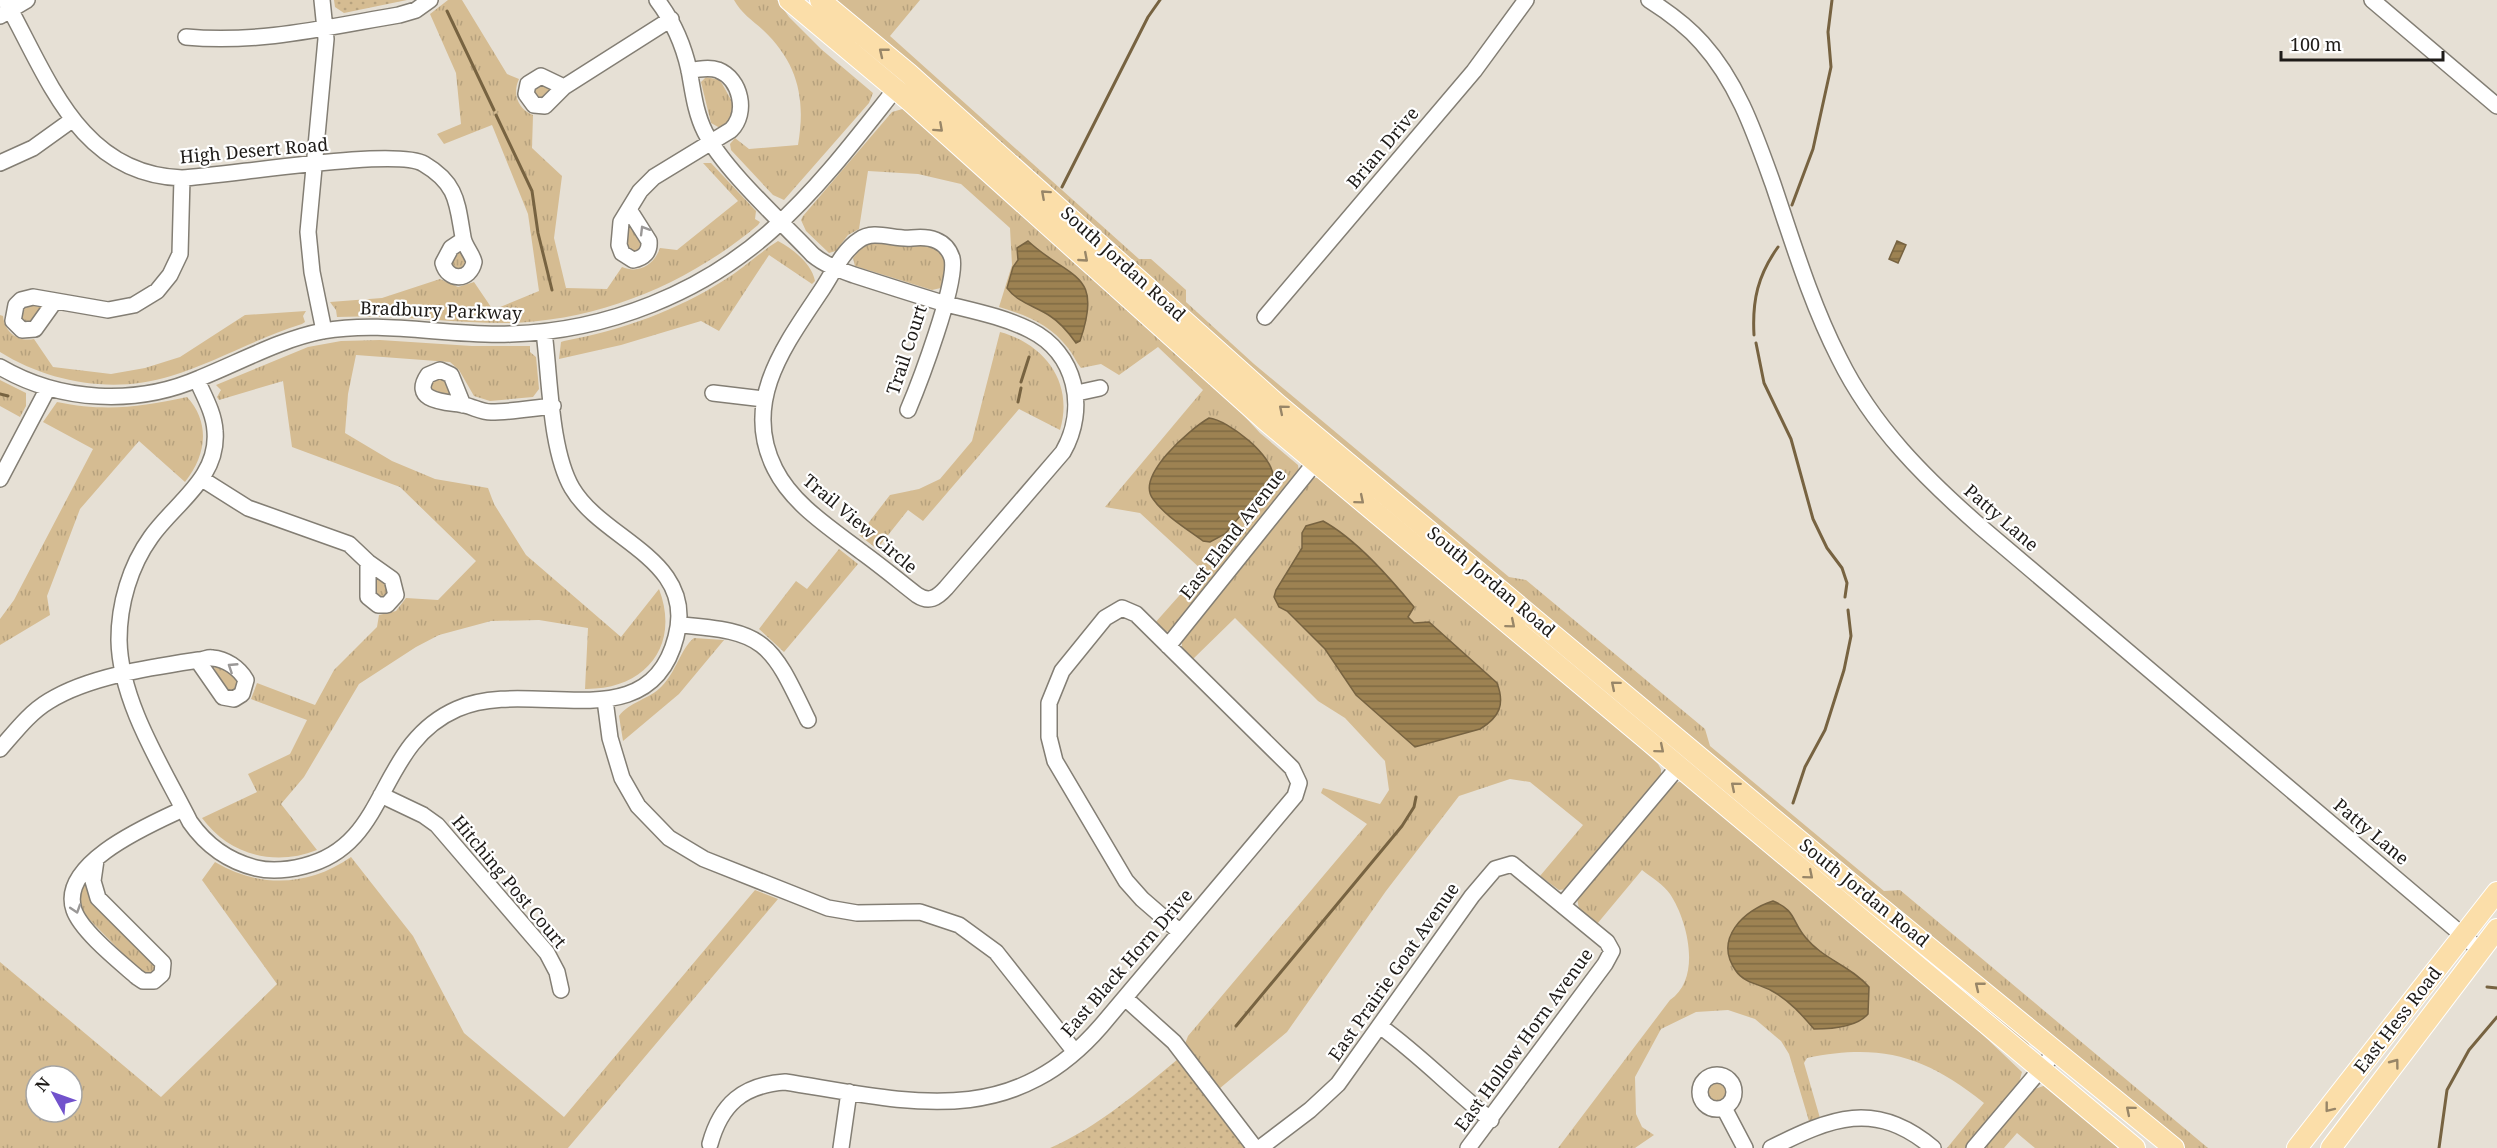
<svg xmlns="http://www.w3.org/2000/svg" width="2497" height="1148" font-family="'Noto Serif',serif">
<defs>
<pattern id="grass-tufts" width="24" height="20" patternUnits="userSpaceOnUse" patternTransform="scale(1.5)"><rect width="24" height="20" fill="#d5bc92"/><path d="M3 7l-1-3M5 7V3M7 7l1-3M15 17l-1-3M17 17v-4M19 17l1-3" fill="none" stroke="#b6a17d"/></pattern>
<pattern id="park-dots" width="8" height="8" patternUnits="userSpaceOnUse" patternTransform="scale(1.5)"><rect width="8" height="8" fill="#d5bc92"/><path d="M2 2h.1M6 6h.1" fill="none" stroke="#b6a17d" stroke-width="1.8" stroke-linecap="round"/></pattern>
<pattern id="water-rules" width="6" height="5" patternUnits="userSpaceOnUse" patternTransform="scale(1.5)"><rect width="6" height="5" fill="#9d8252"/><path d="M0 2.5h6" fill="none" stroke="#7f6a43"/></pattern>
</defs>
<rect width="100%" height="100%" fill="#e6e0d5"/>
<path fill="url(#grass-tufts)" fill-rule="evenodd" d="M448 0H462L507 74 519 79C512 94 518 109 533 115L532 148 562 176 554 238 566 288 607 289 622 267C639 274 654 265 660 248L677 250 738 201 703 163H711L756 211 755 219 760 222 758 225C688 284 597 322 505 323 449 323 393 314 337 317L336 310 330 302 382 298 440 279 458 287 474 282 493 310 539 291 528 214 492 125 444 144 437 134 461 124 456 73 430 14Z
M734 0H777L789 17 821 49 873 93 869 103 784 200 773 195 731 150 730 144 735 138 749 149 798 145C806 99 798 63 763 30 752 20 741 13 734 0Z
M831 0H920L890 36 1139 259H1151L1186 290V302L1254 364 1509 577 1526 580 1705 729 1710 746 1884 891 1900 890 2208 1148H2185L2020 1009 1880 899 1313 426Z
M706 77 720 80 735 107 730 122 720 128 711 123 701 82Z
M541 82 554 88 547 98 538 100 534 96 533 89Z
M906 108 1212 381 1260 433 1298 465 1299 472 1172 631 1164 632 1154 624 1202 570 1140 513 1105 507 1203 390 1158 347 1119 375 1101 364 1081 368C1076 362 1073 354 1068 348 1050 324 1026 315 999 307L1012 265 1010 228 961 184 918 174 868 171 859 229 848 235 836 251 829 253 806 231 801 220 803 216 892 112Z
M629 223 643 243 640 251 633 253 627 249 626 228Z
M778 241C793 249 812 264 815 281L812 284 769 255 719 331 701 321 621 345 559 359 561 342 564 341C622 330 676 311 726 279 744 268 760 252 778 241Z
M875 242C883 243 891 246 899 246 920 246 934 239 946 262L941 288 932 290 855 266 853 258 865 244Z
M460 249 467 261 462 270H453L450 261Z
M37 303 43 306 30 324 21 319 23 309Z
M306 311 303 316 305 322 302 324C257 338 216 362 171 376 114 394 50 383 0 352V315L3 316C5 333 18 342 34 339L53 367 111 374 145 368 180 357 245 315Z
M1000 332C1045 344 1074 383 1060 430L1019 409 923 521 908 510 877 549 859 535 890 495 919 489 940 479 972 441Z
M380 340 472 346H530V352L536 357 539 389 533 397 490 401 474 396 459 370 450 362 356 355 348 394 345 433 392 461 435 479 488 488 494 504 526 555 621 637 659 589C681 647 644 690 585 689L588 628 539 620 491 621 439 635 416 647 359 684 304 777 281 804 317 850C275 867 229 855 202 818L257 792 248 774 290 754 307 720 251 699 257 683 315 705 334 670 377 627 379 615 396 611 406 598 438 600 476 561 400 487 292 447 283 381 219 400 217 397 221 390 216 385 308 347 341 341Z
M438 376 446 380 452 397 438 395 431 389V382Z
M0 380 26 393V406L20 417 0 406Z
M187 397C211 423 206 456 185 482L139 441 80 509 47 596 50 615 0 645V619L14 600 93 449 43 422 57 402C106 412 140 407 187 397Z
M1320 477 1593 704 1658 764 1661 769V778L1568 889 1559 890 1540 876 1583 825 1530 782 1510 779 1459 796 1386 891 1287 1032 1219 1089 1185 1044 1188 1036 1367 824 1321 793 1323 788 1380 804 1389 790 1385 761 1345 718 1318 701 1235 618 1192 660 1182 647V640L1310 479Z
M839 549 858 564 784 652 759 629 796 581 807 589Z
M375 576 385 581 390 590 384 599 374 595Z
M694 638 724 640 679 694 623 741 619 716C629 702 650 699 662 686 676 672 681 648 694 638Z
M216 666 229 671 239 680 235 692 227 691 214 668Z
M1683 780 1944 998 2022 1072 2018 1086 1966 1148H1947L1984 1103C1925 1056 1882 1043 1807 1058L1804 1063 1820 1118 1809 1121 1789 1054 1781 1041 1755 1019 1728 1010 1696 1012 1661 1029 1635 1077 1636 1114 1642 1127 1654 1135 1635 1148H1558L1670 1000C1702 979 1688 921 1670 894 1664 885 1651 877 1642 870L1597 924 1579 909 1577 898 1670 786Z
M1782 841 1831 875 2023 1033 2032 1050Z
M351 857 413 936 464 1033 564 1117 755 890 778 899 568 1148H0V962L161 1097 277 984 202 880 215 862C259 888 308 887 351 857ZM36 1076H72V1112H36Z
M85 884 92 901 153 959 157 969 153 975 142 973 85 915C80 905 77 893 85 884Z
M1704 1092a13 13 0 1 1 26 0a13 13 0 1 1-26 0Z
M2046 1085 2090 1120 2118 1148H2035L2017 1133 2004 1148H1982L2032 1090Z"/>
<path fill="url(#park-dots)" d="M334 0H407L344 13 335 7Z
M1178 1059 1245 1148H1050C1098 1127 1138 1092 1178 1059Z"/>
<path fill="url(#water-rules)" stroke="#776341" stroke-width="1.5" d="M1028 241C1070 280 1104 271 1080 341L1076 343C1069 333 1061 323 1050 316 1035 306 1018 303 1007 288L1013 267 1018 260 1017 248Z
M1897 241 1906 245 1898 263 1889 259Z
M1209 418C1228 420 1274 456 1273 477L1225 534 1210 542 1203 541C1187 529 1165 516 1153 499 1135 476 1190 429 1209 418Z
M1323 521C1356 539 1390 578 1414 607L1408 617 1414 623 1429 622 1497 683C1505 704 1500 717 1480 729L1415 747 1356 695 1325 649 1287 611 1279 607 1274 597 1276 590 1302 548V533L1306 526Z
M1773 901C1796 910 1792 922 1806 938 1823 959 1851 966 1869 987L1868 1014C1857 1027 1831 1029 1814 1029 1802 1015 1789 1000 1772 991 1760 984 1744 983 1736 971 1713 939 1744 910 1773 901Z"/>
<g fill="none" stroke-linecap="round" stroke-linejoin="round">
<path stroke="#776341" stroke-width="3" d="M447 11 494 110
M496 115 532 191 538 233 552 290
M1062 187 1148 17 1160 0
M1792 205 1813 149 1831 67 1828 32 1832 0
M1754 335C1752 300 1758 275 1778 247
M1756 343 1764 383 1791 439 1813 519 1827 548 1842 568 1847 583 1845 597
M1021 382 1029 357
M0 394 8 396
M1018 402 1021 388
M1793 803 1805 767 1825 730 1844 670 1851 636 1848 610
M2487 987 2497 988
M1236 1026 1402 826 1414 807 1416 797
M2439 1148 2447 1090 2469 1050 2497 1017"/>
<defs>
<path id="minor" d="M5 0C48 77 79 175 182 178 226 176 396 147 424 164 458 184 457 204 463 237 464 246 472 253 474 262 470 281 448 282 443 263L451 248 463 240
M322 0 326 39 308 232 312 272 324 331
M657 0C673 21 683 43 689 70 693 91 695 112 705 132 724 170 782 222 813 255 825 265 840 270 854 275 885 285 916 295 946 304 974 311 1004 317 1030 330 1076 353 1088 408 1063 452L946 588C937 598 929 603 917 595 899 581 881 566 863 553 832 529 793 505 775 469 741 402 785 345 821 291 832 275 842 251 859 240 874 229 894 240 912 238 928 236 946 239 952 258 958 282 919 384 908 410
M1649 0C1668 12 1687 26 1702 43 1738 83 1755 134 1773 184 1793 243 1811 303 1839 358 1873 427 1925 478 1982 528L2480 950
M2372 0 2497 106
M0 16 27 0
M186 37C259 44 328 27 399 15L416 10 430 0
M564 87 541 76 528 84 526 94 534 105 545 106 564 87 671 19
M0 163 33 148 72 120
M630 211 649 241C650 252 644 258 633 260L622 253 619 245 621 222 640 191 654 177 731 130C748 113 741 79 718 70 709 67 698 69 689 71
M55 301 35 329 22 330 13 321 16 305 21 300 33 297 108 310 134 305 157 291 170 275 180 254 182 178
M1265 317 1474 71 1526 0
M0 367C60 402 136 406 200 378 240 362 281 339 323 331 385 320 449 337 511 334 607 331 703 293 774 228 822 185 861 132 901 82
M197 380C204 396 214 413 215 431 219 478 175 503 151 537 130 566 119 604 119 640 120 702 163 768 190 822 206 845 228 861 256 868 272 872 288 870 304 866 391 845 375 745 457 709 530 676 649 743 676 637 697 559 603 541 572 488 550 450 550 377 544 332
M713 393 764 399
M1077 393 1100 388
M463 405 451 375 440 370 428 375C409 403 450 402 464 405 474 407 481 412 491 412 512 412 532 408 553 406
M0 479 48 388
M202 479 248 508 349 544 368 562 392 579 396 595 387 605H378L368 597V562
M679 625C767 631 771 643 808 720
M1168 646 1322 454
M605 700 610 738 622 778 638 806 669 838 704 859 828 908 857 913 920 912 959 925 996 952 1075 1052
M0 749C15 732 29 713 49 701 89 676 153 667 199 660 204 660 208 657 212 658 226 659 239 668 246 680L242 694 234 699 223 697 198 661
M381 795 423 815 437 825 547 953 557 972 561 990
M96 860 93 881 98 898 163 963 162 974 154 981H143L137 977C120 962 81 931 74 910 58 863 151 824 183 809
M1563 904 1684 760
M1125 998 1174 1042 1255 1148
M1381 1027C1420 1055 1453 1090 1491 1120
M1700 1092a17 17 0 1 1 34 0a17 17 0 1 1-34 0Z
M1724 1108 1745 1148
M710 1144C721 1104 743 1085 785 1082 906 1101 1009 1132 1101 1026L1295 796 1299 783 1292 768 1136 614 1122 608 1105 618 1062 671 1049 703V737L1055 761 1126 881 1142 899 1180 932
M841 1148 849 1092
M1260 1148 1310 1110 1338 1084 1472 896 1495 869 1512 864 1607 942 1612 951 1605 964 1468 1148
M1771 1148C1831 1118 1875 1099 1933 1148
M1974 1148 2057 1050"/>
<path id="major" d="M789 0 911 102 1265 420 2135 1148
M820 0 908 73 1277 404 1850 883 2174 1148
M2297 1148 2497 892
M2331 1148 2497 929"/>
</defs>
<use href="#minor" stroke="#837e74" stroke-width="18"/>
<use href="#major" stroke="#fff" stroke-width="22"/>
<use href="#minor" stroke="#fff" stroke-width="15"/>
<use href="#major" stroke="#fbdea9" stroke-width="20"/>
</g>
<defs><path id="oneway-chevron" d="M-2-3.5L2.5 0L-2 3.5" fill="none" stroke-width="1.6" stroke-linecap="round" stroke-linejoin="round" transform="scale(1.5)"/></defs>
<g stroke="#988668">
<use href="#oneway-chevron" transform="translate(883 52) rotate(-141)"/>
<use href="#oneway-chevron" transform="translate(939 128) rotate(42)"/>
<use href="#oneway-chevron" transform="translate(1045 194) rotate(-138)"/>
<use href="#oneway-chevron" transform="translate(1084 258) rotate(41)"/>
<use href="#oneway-chevron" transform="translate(1283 409) rotate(-140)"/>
<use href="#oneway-chevron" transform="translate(1360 500) rotate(40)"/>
<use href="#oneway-chevron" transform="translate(1511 624) rotate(40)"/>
<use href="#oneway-chevron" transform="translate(1615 685) rotate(-140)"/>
<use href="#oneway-chevron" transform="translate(1660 749) rotate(40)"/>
<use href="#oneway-chevron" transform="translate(1735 786) rotate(-140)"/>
<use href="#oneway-chevron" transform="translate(1809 875) rotate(40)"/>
<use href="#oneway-chevron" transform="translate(1979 986) rotate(-141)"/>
<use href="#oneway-chevron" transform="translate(2395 1063) rotate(-53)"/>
<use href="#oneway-chevron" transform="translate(2329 1108) rotate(128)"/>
<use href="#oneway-chevron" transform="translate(2130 1110) rotate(-140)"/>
</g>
<g stroke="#9a9897">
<use href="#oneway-chevron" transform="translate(644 230) rotate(-121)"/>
<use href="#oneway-chevron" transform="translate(232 667) rotate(-147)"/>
<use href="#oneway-chevron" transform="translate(76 909) rotate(72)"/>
</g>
<g text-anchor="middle" stroke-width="4.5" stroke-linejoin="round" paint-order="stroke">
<g font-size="18" fill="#1e1b18" stroke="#fff">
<text transform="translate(1383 148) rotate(-50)" y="6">Brian Drive</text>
<text transform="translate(254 151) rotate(-5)" y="6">High Desert Road</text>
<text transform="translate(1123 264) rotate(42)" y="6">South Jordan Road</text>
<text transform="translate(441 311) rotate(2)" y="6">Bradbury Parkway</text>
<text transform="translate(907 350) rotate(-72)" y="6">Trail Court</text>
<text transform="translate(2001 518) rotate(41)" y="6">Patty Lane</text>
<text transform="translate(860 524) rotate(40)" y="6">Trail View Circle</text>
<text transform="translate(1233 534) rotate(-52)" y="6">East Eland Avenue</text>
<text transform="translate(1491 582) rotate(40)" y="6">South Jordan Road</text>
<text transform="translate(2371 832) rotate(40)" y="6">Patty Lane</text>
<text transform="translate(509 882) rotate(50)" y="6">Hitching Post Court</text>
<text transform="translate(1864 893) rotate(39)" y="6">South Jordan Road</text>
<text transform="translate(1127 963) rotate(-49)" y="6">East Black Horn Drive</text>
<text transform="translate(1394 972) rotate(-55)" y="6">East Prairie Goat Avenue</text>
<text transform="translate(2398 1020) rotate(-52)" y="6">East Hess Road</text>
<text transform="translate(1524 1040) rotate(-54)" y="6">East Hollow Horn Avenue</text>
</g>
</g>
<g transform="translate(54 1094) rotate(310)"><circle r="28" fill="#ffffff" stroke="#a5a4a3" stroke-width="1.5"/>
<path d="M0-4.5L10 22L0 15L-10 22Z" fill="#7252cc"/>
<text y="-9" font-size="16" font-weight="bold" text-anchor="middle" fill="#1e1b18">N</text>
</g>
<path d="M2281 51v9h162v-9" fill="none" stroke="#1e1b18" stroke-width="3"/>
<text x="2290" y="51" font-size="18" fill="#1e1b18" stroke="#ffffff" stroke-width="4.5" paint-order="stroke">100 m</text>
</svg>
